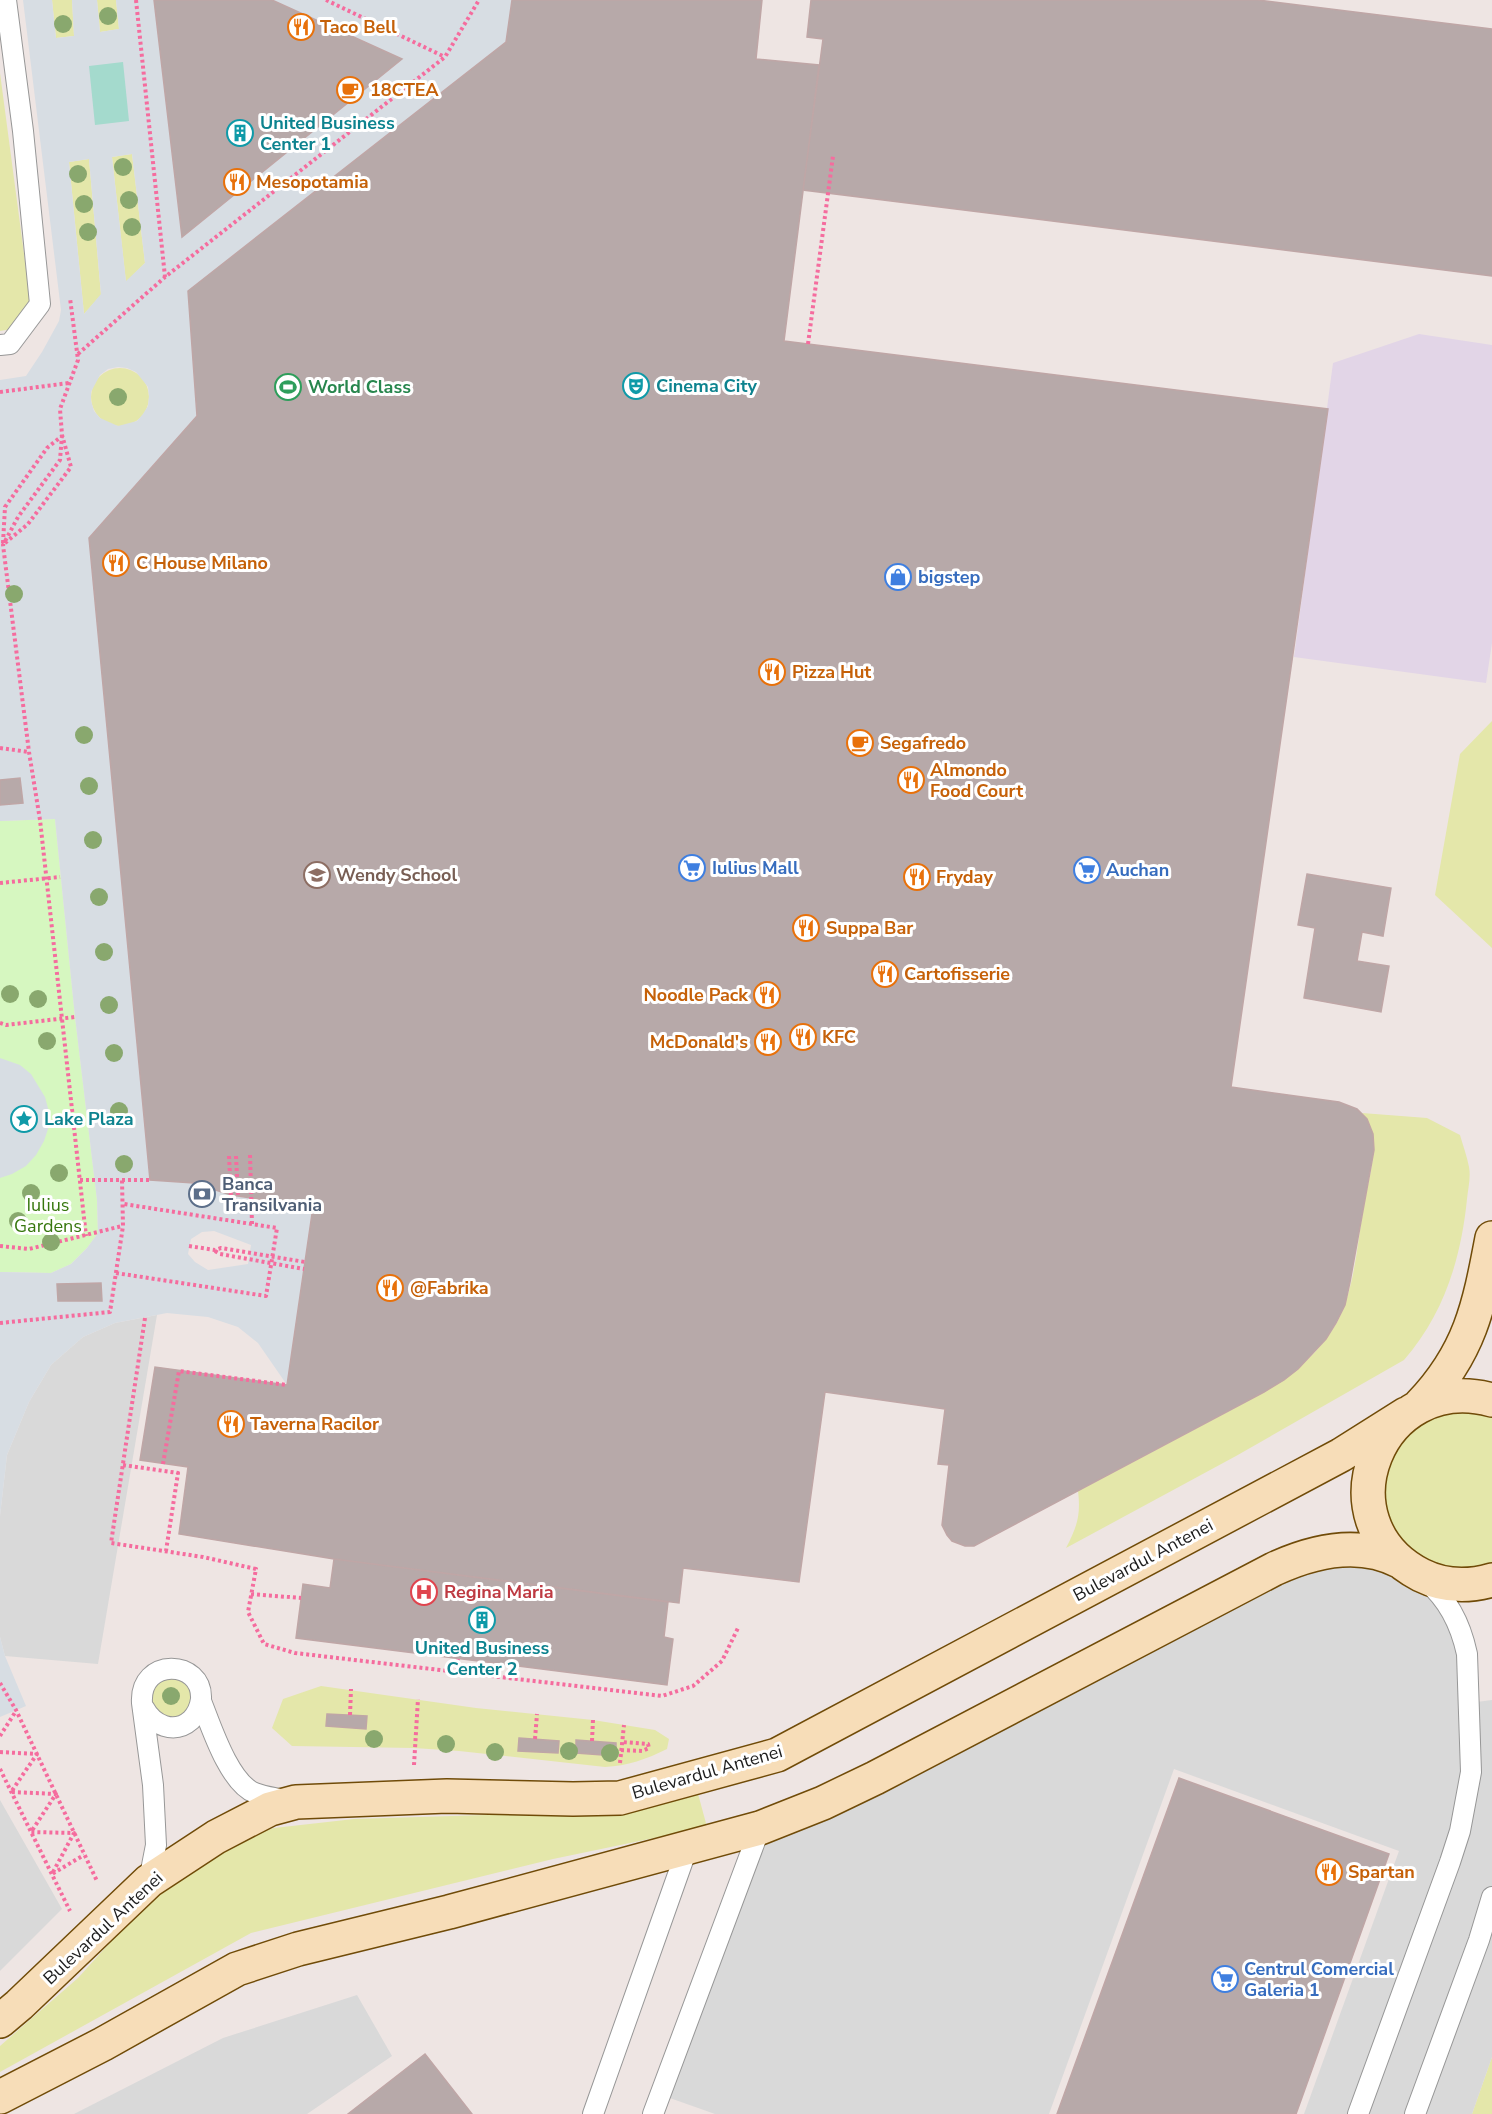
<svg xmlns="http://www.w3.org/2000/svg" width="1492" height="2114" font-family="'Nunito Sans',sans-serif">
<rect width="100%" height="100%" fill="#eee5e3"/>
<path fill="#e2d5e7" d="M1419 334 1492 345V643L1486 683 1294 657 1333 363Z"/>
<path fill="#e4e7aa" d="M52 0H72L74 36 56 38Z
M97 0H116L119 29 100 32Z
M0 73 30 299 12 329 0 331Z
M132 154 145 263 126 282 112 157Z
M89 159 101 295 84 314 69 162Z
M91 397a29 29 0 1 1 58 0a29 29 0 1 1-58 0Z
M1492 721V948L1435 895 1460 754Z
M1362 1113 1427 1118 1460 1135C1463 1146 1467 1156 1469 1167 1471 1177 1468 1189 1467 1199 1461 1259 1444 1314 1404 1360L1236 1456 1066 1548C1077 1527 1081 1515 1078 1491 1117 1470 1156 1450 1195 1429 1246 1401 1305 1377 1336 1324 1355 1290 1357 1244 1364 1205 1369 1175 1383 1139 1362 1113Z
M1477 1396 1492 1400V1580L1469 1585 1379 1535 1383 1439Z
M161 1674 193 1684 192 1712 167 1723 146 1697Z
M321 1686 476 1708 593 1720 655 1730 669 1739 667 1749C647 1759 627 1766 605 1767L459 1751 414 1748 292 1746 272 1728 283 1699Z
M697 1790 707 1827 553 1859 251 1933 0 2072V2046L78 1978 153 1895 243 1835 274 1828 354 1819 580 1812Z
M1492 2057V2114H1472Z"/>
<path fill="#d6f7c0" d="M55 819 75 1017 97 1200 98 1233 87 1248 71 1264 51 1273 0 1272V821Z"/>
<path fill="#d9d9d9" d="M157 1315 98 1664 5 1656 0 1637V1516L7 1455 29 1402 51 1365 83 1337 115 1323Z
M1375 1555 1450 1613 1469 1703 1492 1700V2057L1472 2114H1304L1399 1851 1174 1769 1049 2114H715L667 2097 767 1828 1274 1569Z
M0 1800 62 1909 0 1971Z
M357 1995 392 2056 307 2114H74L223 2038Z"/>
<path fill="#d7dde3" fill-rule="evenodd" d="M23 0H52L56 38 74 36 72 0H97L100 32 119 29 116 0H154L182 237 401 59 272 0H512L506 42 188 291 197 416 89 538 150 1179 194 1183 313 1207 287 1385 258 1343 238 1327 208 1317 167 1313 115 1323 83 1337 51 1365 29 1402 7 1455 0 1516V1272L51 1273 71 1264 87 1248 98 1233 97 1200 75 1017 55 819 0 821V380L26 376 42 352 59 321 61 310ZM132 154 145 263 126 281 112 157ZM89 159 101 294 84 314 69 162ZM118 367 127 368 136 372 148 387 149 396 148 406 143 414 137 421 118 426 100 418 94 411 91 401V392L100 375 108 369ZM214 1231 251 1245 248 1264 208 1270 195 1262 188 1254 191 1239 202 1232ZM101 1283V1301H58L57 1284Z
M0 1058 20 1065 31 1074 45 1097 49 1112V1126L44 1141 36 1155 26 1166 12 1174 0 1178Z
M0 1637 5 1656 26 1706 0 1717Z"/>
<path fill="#a4dacd" d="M123 62 129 121 95 125 89 66Z"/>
<path fill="#b7a9a9" stroke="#bfa6a6" stroke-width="1.5" d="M154 0H272L402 59 182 237Z
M512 0H762L756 59 819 65 784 341 1328 409 1231 1087 1339 1102 1357 1109 1367 1119 1373 1134 1374 1150 1350 1282 1345 1305 1336 1323 1326 1339 1298 1369 1284 1380 1264 1392 974 1546H965L952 1541 947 1535 942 1525 949 1465 938 1464 945 1409 825 1392 799 1582 683 1568 679 1603 334 1559 179 1534 188 1467 140 1460 155 1367 287 1385 313 1207 231 1195 194 1183 150 1180 89 538 197 416 188 291 506 42Z
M811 0H1258L1492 29V276L803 190 823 39 807 37Z
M20 778 23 803 0 805V780Z
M1307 874 1391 888 1383 936 1362 932 1357 961 1389 966 1381 1012 1304 998 1315 928 1298 925Z
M101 1283 102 1301H58L57 1284Z
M334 1559 668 1602 664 1637 673 1639 667 1685 296 1638 303 1584 330 1588Z
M327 1714 367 1716 366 1729 326 1726Z
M519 1738 559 1741 558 1753 518 1751Z
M576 1740 616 1743V1756L576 1753Z
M1179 1778 1389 1854 1300 2103 1296 2114H1057Z
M425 2054 472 2114H348Z"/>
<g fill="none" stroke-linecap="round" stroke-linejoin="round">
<defs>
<path id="service" d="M0 345 10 344 40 304 23 131 6 0
M201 1701C211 1726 229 1783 255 1793 265 1797 277 1798 288 1801
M144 1708C153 1725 174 1735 191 1720 196 1715 200 1707 201 1699 203 1659 139 1657 142 1703L153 1785 156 1845 149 1881
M593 2114 687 1849
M653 2114 760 1828
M1358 2114 1450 1862 1460 1831 1471 1772 1467 1654C1461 1626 1449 1600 1426 1581
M1415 2114 1479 1940 1492 1897"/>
<path id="secondary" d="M1492 1400C1379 1369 1318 1522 1421 1575 1443 1586 1468 1587 1492 1580
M1420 1405C1470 1353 1479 1307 1492 1238
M0 2021 19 2005 149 1881 216 1837 270 1809 296 1802 447 1796 573 1799 620 1798 777 1755 1341 1455 1406 1414
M0 2097 103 2044 237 1969 298 1949 449 1912 760 1828 823 1803 875 1778 1274 1569C1313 1551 1360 1540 1401 1562"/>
</defs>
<use href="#service" stroke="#979797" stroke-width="22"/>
<use href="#secondary" stroke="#704b08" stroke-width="36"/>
<path stroke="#f56c9e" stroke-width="4" stroke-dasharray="3 3" stroke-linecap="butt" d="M136 0 165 277 445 57 479 0
M326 0 445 57
M808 344 833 156
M78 354 165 277
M0 392 69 383
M62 435 60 460 18 517 3 545 29 752 40 820 86 1236
M3 543 5 507 47 448 62 436
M5 543 28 524 71 467 62 435 60 409 78 360 70 298
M0 748 29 752
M0 883 60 877
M0 1023 6 1025 75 1017
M250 1155 252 1224
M229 1156 231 1195
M236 1156 238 1196
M80 1180H150
M0 1246 29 1249 122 1226
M189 1246 215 1250 221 1248 305 1262
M215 1251 220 1254 304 1269
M116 1273 266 1296 277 1228 124 1204
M145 1318 111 1543 203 1557 256 1569 248 1612 264 1644 295 1653 662 1696 693 1686 722 1661 738 1628
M0 1323 110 1312 123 1226 122 1180
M163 1464 179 1371 287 1385
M123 1465 178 1473 166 1551
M251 1594 301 1598
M457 1672 458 1659
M0 1683 16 1710 97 1881
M350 1715 351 1689
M0 1736 16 1711
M535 1739 537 1714
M592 1741 593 1720
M621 1750 642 1751 649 1748 648 1744 622 1742
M0 1752 37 1754 11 1792 56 1794 31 1832 74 1833 52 1874 84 1855
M620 1763 624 1725
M414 1765 418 1699
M0 1769 70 1911"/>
<use href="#service" stroke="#fff" stroke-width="20"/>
<use href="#secondary" stroke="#f7ddb8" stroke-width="33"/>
</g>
<g fill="#89a86e">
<circle cx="108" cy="16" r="9"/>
<circle cx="63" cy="24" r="9"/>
<circle cx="123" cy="167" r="9"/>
<circle cx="78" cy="174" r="9"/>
<circle cx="129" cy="200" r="9"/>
<circle cx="84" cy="204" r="9"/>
<circle cx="132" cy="227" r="9"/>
<circle cx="88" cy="232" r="9"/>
<circle cx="118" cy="397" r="9"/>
<circle cx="14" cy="594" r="9"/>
<circle cx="84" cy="735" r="9"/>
<circle cx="89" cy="786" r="9"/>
<circle cx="93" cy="840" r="9"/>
<circle cx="99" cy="897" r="9"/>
<circle cx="104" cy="952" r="9"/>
<circle cx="10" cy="994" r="9"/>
<circle cx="38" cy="999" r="9"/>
<circle cx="109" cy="1005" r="9"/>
<circle cx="47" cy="1041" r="9"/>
<circle cx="114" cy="1053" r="9"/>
<circle cx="119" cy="1111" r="9"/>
<circle cx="124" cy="1164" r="9"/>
<circle cx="59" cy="1173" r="9"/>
<circle cx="31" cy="1193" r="9"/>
<circle cx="18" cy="1221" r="9"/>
<circle cx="51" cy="1242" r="9"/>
<circle cx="171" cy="1696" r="9"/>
<circle cx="374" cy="1739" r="9"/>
<circle cx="446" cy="1744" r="9"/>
<circle cx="569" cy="1751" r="9"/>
<circle cx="495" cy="1752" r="9"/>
<circle cx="610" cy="1753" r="9"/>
</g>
<defs>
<symbol id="restaurant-ring" viewBox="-11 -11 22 22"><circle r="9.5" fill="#fff" stroke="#e8710a" stroke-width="1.5"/><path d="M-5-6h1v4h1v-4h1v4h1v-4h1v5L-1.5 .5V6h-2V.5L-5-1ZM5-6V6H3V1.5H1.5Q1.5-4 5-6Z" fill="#e8710a"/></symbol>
<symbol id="cafe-ring" viewBox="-11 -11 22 22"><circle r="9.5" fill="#fff" stroke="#e8710a" stroke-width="1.5"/><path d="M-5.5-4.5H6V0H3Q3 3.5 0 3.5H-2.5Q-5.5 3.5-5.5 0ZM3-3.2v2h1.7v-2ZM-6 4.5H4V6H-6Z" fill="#e8710a"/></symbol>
<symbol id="building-ring" viewBox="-11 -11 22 22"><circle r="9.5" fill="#fff" stroke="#0f9aa8" stroke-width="1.5"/><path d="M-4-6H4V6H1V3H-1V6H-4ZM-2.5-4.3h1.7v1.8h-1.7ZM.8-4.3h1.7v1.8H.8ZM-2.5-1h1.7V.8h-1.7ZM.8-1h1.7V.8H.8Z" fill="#0f9aa8"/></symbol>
<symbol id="theatre-ring" viewBox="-11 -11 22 22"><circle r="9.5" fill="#fff" stroke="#0f9aa8" stroke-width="1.5"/><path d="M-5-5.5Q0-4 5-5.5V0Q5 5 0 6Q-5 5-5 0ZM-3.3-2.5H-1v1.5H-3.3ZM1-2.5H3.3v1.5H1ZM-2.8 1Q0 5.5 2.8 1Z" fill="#0f9aa8"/></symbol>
<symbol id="stadium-ring" viewBox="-11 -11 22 22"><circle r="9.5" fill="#fff" stroke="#2e9e5b" stroke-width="1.5"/><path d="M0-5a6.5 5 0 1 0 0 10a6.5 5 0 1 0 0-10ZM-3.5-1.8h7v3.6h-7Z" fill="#2e9e5b"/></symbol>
<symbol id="shop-ring" viewBox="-11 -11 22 22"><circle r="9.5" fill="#fff" stroke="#3f7fe0" stroke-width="1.5"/><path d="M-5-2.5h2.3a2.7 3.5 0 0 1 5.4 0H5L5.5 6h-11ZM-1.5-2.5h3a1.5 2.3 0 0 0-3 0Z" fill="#3f7fe0"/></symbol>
<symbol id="supermarket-ring" viewBox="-11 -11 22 22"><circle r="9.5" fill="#fff" stroke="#3f7fe0" stroke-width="1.5"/><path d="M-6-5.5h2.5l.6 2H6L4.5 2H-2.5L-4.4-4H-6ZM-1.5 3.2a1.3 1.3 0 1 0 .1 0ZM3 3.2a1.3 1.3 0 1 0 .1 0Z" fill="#3f7fe0"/></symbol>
<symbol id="school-ring" viewBox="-11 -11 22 22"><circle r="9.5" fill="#fff" stroke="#8d6e63" stroke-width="1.5"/><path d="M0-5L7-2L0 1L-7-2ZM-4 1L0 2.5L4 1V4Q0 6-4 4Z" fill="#8d6e63"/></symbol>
<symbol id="sight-ring" viewBox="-11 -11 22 22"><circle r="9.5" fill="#fff" stroke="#0f9aa8" stroke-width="1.5"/><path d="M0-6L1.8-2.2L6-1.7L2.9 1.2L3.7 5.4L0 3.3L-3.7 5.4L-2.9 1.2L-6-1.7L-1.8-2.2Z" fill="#0f9aa8"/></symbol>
<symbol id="bank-ring" viewBox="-11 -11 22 22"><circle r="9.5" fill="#fff" stroke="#5c6f8a" stroke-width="1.5"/><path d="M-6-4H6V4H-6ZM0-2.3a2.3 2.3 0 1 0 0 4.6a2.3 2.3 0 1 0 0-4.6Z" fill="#5c6f8a"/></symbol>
<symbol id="hospital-ring" viewBox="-11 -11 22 22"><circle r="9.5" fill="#fff" stroke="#e0444e" stroke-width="1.5"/><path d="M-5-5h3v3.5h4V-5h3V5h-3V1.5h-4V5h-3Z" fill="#e0444e"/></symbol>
</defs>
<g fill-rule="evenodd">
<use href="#restaurant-ring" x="286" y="12" width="30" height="30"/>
<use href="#cafe-ring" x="335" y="75" width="30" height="30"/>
<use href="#building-ring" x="225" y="118" width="30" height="30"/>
<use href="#restaurant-ring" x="222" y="167" width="30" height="30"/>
<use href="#theatre-ring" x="621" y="371" width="30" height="30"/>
<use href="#stadium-ring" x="273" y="372" width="30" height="30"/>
<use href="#restaurant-ring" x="101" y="548" width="30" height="30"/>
<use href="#shop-ring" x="883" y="562" width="30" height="30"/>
<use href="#restaurant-ring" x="757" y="657" width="30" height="30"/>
<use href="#cafe-ring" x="845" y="728" width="30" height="30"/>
<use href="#restaurant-ring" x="896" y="765" width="30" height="30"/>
<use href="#supermarket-ring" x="677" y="853" width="30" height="30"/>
<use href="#supermarket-ring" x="1072" y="855" width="30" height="30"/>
<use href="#school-ring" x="302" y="860" width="30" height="30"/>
<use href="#restaurant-ring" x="902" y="862" width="30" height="30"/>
<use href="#restaurant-ring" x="791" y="913" width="30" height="30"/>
<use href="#restaurant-ring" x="870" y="959" width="30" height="30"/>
<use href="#restaurant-ring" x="752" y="980" width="30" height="30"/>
<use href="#restaurant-ring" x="788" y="1022" width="30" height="30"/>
<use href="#restaurant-ring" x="753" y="1027" width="30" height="30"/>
<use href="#sight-ring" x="9" y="1104" width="30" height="30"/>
<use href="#bank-ring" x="187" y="1179" width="30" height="30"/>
<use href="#restaurant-ring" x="375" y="1273" width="30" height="30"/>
<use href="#restaurant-ring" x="216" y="1409" width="30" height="30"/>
<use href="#hospital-ring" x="409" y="1577" width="30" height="30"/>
<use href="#building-ring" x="467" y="1605" width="30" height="30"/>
<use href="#restaurant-ring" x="1314" y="1857" width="30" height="30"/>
<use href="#supermarket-ring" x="1210" y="1964" width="30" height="30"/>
</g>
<g text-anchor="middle" stroke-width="6" stroke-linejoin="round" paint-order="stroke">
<g font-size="18" font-weight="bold" fill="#c56008" stroke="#fff" text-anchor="start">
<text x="320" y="33">Taco Bell</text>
<text x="370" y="96">18CTEA</text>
<text x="256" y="188">Mesopotamia</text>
<text x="136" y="569">C House Milano</text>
<text x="792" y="678">Pizza Hut</text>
<text x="880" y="749">Segafredo</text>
<text x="930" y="776">Almondo<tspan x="930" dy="21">Food Court</tspan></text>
<text x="936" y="883">Fryday</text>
<text x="826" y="934">Suppa Bar</text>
<text x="904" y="980">Cartofisserie</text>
<text x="748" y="1001" text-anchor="end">Noodle Pack</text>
<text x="822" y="1043">KFC</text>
<text x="748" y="1048" text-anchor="end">McDonald's</text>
<text x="410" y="1294">@Fabrika</text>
<text x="250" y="1430">Taverna Racilor</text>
<text x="1348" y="1878">Spartan</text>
</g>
<g font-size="18" font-weight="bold" fill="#0d838f" stroke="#fff" text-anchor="start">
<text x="260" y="129">United Business<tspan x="260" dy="21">Center 1</tspan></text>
<text x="656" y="392">Cinema City</text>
<text x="44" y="1125">Lake Plaza</text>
<text x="482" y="1654" text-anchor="middle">United Business<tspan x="482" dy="21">Center 2</tspan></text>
</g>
<g font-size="18" font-weight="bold" fill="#27864d" stroke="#fff" text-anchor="start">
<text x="308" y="393">World Class</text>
</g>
<g font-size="18" font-weight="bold" fill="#366cbe" stroke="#fff" text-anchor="start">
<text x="918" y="583">bigstep</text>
<text x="712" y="874">Iulius Mall</text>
<text x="1106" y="876">Auchan</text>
<text x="1244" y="1975">Centrul Comercial<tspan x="1244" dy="21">Galeria 1</tspan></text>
</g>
<g font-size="18" font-weight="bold" fill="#785e54" stroke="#fff" text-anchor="start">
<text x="336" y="881">Wendy School</text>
</g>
<g font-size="18" font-weight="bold" fill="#4e5e75" stroke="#fff" text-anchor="start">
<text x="222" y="1190">Banca<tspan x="222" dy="21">Transilvania</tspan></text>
</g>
<g font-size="18" fill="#37770e" stroke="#fff">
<text x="48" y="1211">Iulius<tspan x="48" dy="21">Gardens</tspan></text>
</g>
<g font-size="18" fill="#1d1d1d" stroke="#fff">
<text transform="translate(1143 1560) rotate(-28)" y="6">Bulevardul Antenei</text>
<text transform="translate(707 1772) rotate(-16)" y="6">Bulevardul Antenei</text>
<text transform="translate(103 1928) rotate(-43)" y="6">Bulevardul Antenei</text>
</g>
<g font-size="18" font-weight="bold" fill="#be3a42" stroke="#fff" text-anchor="start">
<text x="444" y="1598">Regina Maria</text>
</g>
</g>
</svg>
